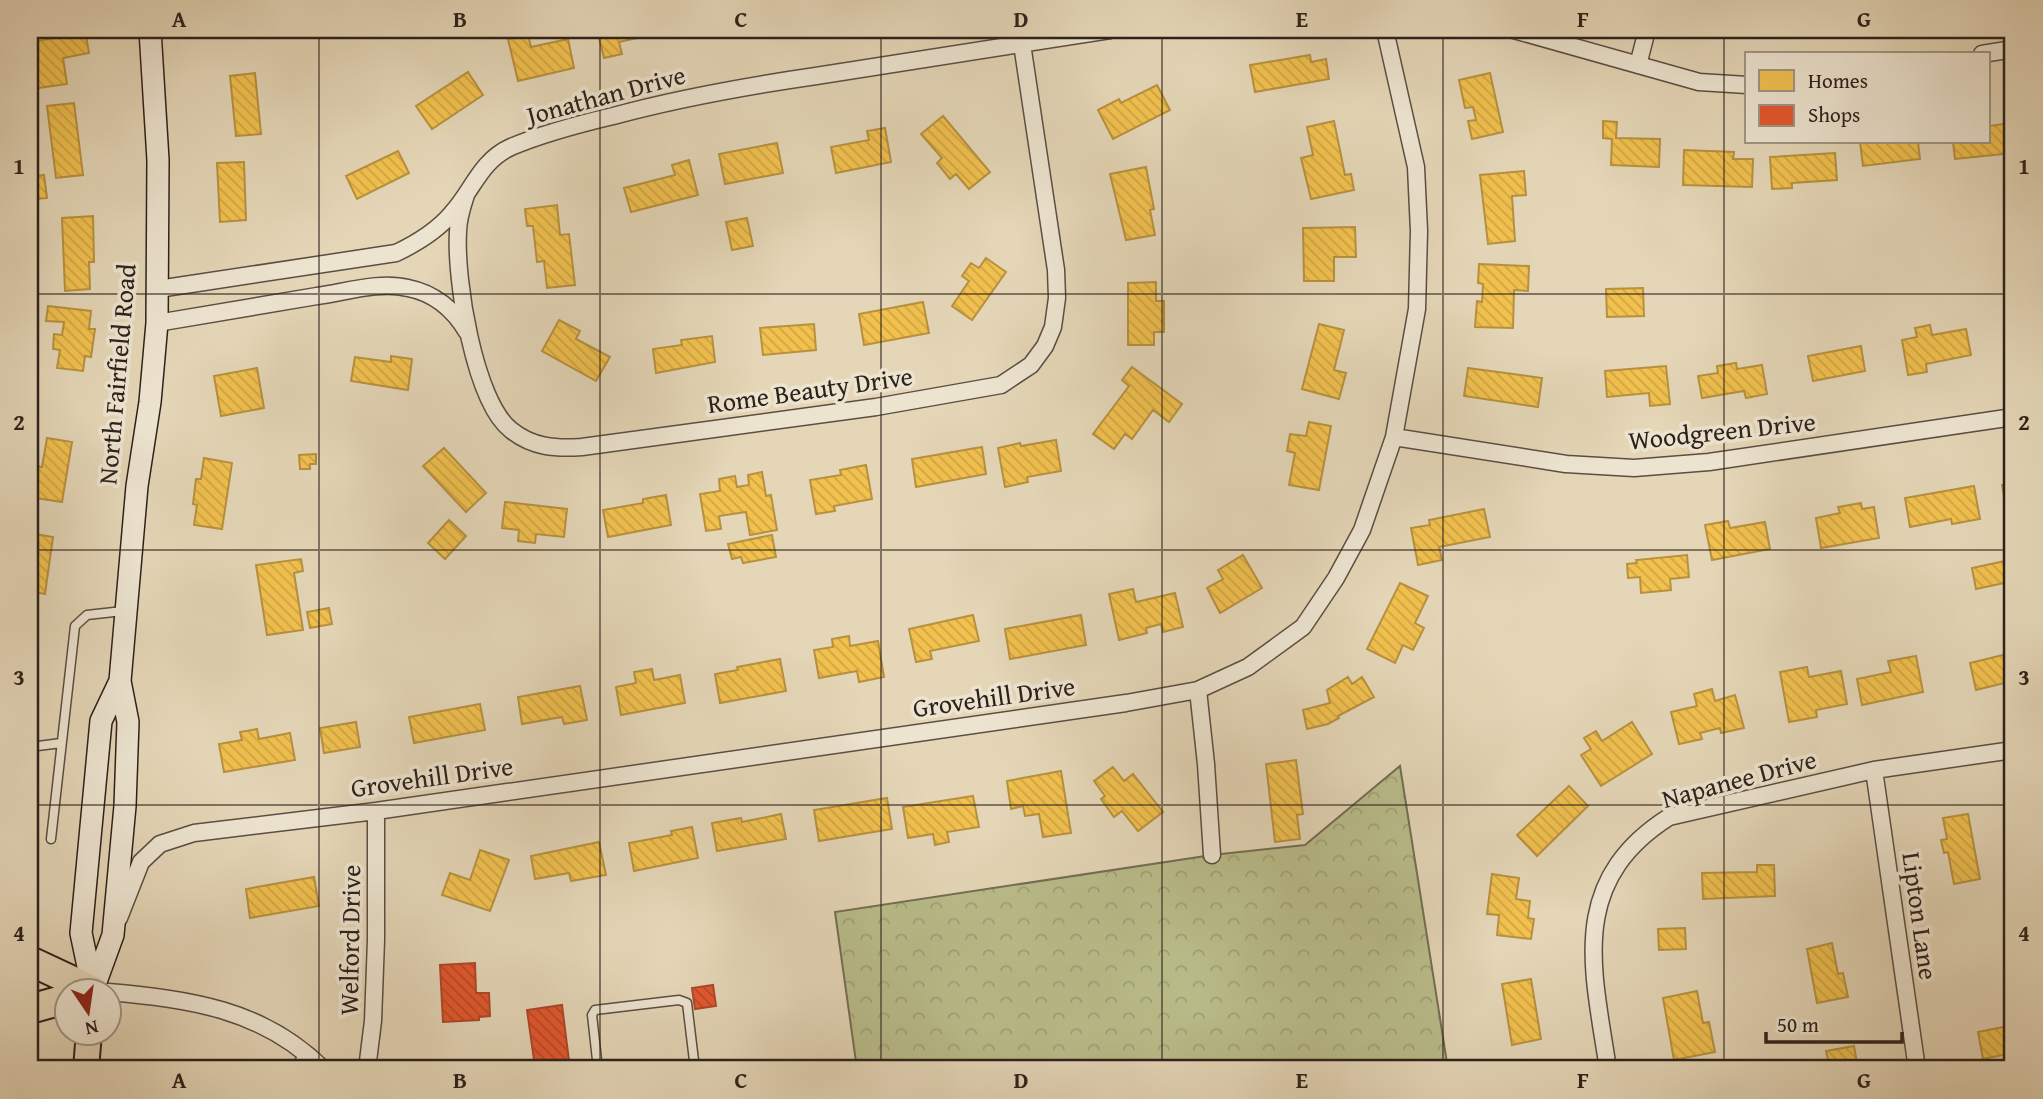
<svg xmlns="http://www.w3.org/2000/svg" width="2043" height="1099" font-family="'Gentium Book Plus',serif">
<defs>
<pattern id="forest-crowns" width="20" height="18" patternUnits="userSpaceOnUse" patternTransform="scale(1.75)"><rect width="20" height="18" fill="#b9bc8a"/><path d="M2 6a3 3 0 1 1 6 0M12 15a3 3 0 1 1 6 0" fill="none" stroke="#9fa176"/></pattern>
<pattern id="homes-back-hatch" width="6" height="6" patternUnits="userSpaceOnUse" patternTransform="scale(1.75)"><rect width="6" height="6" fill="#f2c14e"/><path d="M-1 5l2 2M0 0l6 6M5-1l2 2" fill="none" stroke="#d0a644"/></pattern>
<pattern id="shops-back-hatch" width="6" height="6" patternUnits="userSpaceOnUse" patternTransform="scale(1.75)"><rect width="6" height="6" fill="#e4572e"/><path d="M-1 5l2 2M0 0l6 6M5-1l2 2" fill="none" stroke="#b94826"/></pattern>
</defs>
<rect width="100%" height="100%" fill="#e4d6b7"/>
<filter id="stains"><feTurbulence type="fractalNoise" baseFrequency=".00286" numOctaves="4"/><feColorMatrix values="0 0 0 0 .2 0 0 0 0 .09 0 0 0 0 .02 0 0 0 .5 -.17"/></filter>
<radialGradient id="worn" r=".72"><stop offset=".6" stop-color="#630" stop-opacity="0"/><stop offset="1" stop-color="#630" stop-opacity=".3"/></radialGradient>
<path fill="url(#forest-crowns)" stroke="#736e53" stroke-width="2" d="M1400 766 1448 1069H857L835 912 1212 855 1305 845Z"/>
<path fill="url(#homes-back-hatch)" stroke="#b7913f" stroke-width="2" d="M55 30H85L89 53 63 58 67 84 38 88 31 42 56 38Z
M597 30H665V32L619 42 622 54 604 58Z
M1721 30H1798V31L1721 34Z
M528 35 531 47 568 39 574 68 518 81 508 39Z
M1310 55 1311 62 1326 59 1329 79 1255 92 1250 65Z
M468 72 483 95 432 129 416 106Z
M255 73 261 134 236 136 230 76Z
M1490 73 1503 132 1472 139 1468 121 1476 120 1473 107 1465 108 1459 80Z
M1157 85 1170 110 1113 139 1098 110 1119 99 1121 103Z
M74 103 83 175 56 178 47 106Z
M943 116 990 172 969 189 956 174 950 179 937 163 942 158 921 134Z
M1334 121 1345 175 1351 174 1354 190 1311 199 1301 158 1313 155 1307 127Z
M1603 121 1617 122 1616 138 1660 139 1659 167 1611 165 1612 139 1603 138Z
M2011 123 2013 153 1955 159 1953 142H1989V126Z
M885 128 891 162 836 173 831 147 869 140 867 131Z
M1860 142H1918L1920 159 1863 166Z
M777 143 783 173 725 184 719 154Z
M1684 150 1734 152 1733 159H1753L1752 187 1683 185Z
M398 151 409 173 357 199 346 176Z
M1835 153 1837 180 1792 183V188L1772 189 1770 157Z
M689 160 698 195 631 212 624 188 675 175 672 165Z
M244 162 246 220 220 222 217 163Z
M1146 167 1154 209 1150 210 1155 235 1126 240 1110 174Z
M1524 171 1526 195 1512 196 1515 241 1488 244 1480 175Z
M44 175 47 198 30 200V177Z
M557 205 560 235 569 234 575 285 547 288 544 261 537 262 533 226H527L525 209Z
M93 216 94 262H89L90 289 65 291 62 218Z
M747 218 753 246 732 250 726 222Z
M1355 227 1356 257H1334V281H1304L1303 228Z
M986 258 1006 272 972 320 952 306 969 281 962 276 971 263 979 268Z
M1479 264 1529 266 1528 291 1514 290 1513 328 1475 327 1477 301 1482 302 1483 284 1478 283Z
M1156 282V301H1164V332H1154V345H1128V283Z
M1643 288 1644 316 1607 317 1606 289Z
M923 302 929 333 864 345 859 314Z
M48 306 91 311 89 329H95L91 357 85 356 83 371 57 368 60 350 53 349 54 334 62 335 64 322 46 321Z
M559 320 580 331 576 339 610 357 596 381 542 351Z
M814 324 816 350 763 355 760 328Z
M1319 324 1344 330 1334 370 1346 373 1339 399 1302 389Z
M1930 325 1932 335 1966 329 1971 355 1926 364 1927 372 1908 375 1902 340 1917 337 1915 328Z
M712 336 715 362 656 373 653 349 682 345 681 340Z
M1861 346 1865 371 1813 381 1808 356Z
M391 356 412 359 408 390 351 381 355 357 391 362Z
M1736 363 1737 369 1762 365 1767 394 1746 398 1744 391 1702 398 1698 376 1718 373 1717 366Z
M1666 366 1670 404 1650 406 1649 393 1607 397 1605 371Z
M1132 367 1182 404 1169 422 1153 410 1132 439 1125 434 1114 449 1093 434 1129 386 1122 380Z
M257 368 264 408 221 416 214 376Z
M1468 368 1542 378 1538 407 1464 396Z
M1309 422 1331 426 1319 490 1289 485 1295 453 1287 451 1290 434 1306 436Z
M47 438 72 442 62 502 35 498 38 483 30 482V465L42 467Z
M1056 440 1061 471 1027 477 1028 482 1005 487 998 448 1020 443 1021 446Z
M982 447 986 474 916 487 912 459Z
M444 448 486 493 466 512 423 466Z
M316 454V464H310V469H300L299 455Z
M204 458 232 463 222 529 194 525 197 505 193 504 196 479H201Z
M866 465 872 499 834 506 835 511 816 514 810 480 841 475 840 470Z
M762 472 766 496 771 495 777 530 750 535 746 512 719 516 721 529 706 531 700 494 720 491 719 479 735 476 737 487 749 485 748 475Z
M2013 482V517L2008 518 2002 485Z
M1974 486 1980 519 1952 524 1951 519 1910 527 1905 498Z
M666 495 671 525 608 537 603 510 643 503V499Z
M505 502 567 509 564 537 536 534 535 543 518 541 519 530 502 528Z
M1861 503 1862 509 1874 507 1879 538 1821 548 1816 518 1840 513 1838 507Z
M1484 509 1490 537 1439 547 1442 560 1418 565 1411 528 1430 525 1429 520Z
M449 520 466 536 445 559 428 543Z
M1728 521 1730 528 1765 522 1770 549 1712 560 1705 525Z
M30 533 53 537 45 594 30 591Z
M772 535 776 557 743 563 741 557 732 559 728 544Z
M1243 555 1262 588 1220 613 1207 588 1223 579 1218 570Z
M1687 555 1689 577 1670 579 1671 590 1641 593 1640 577 1628 578 1627 564 1637 563 1636 560Z
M301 559 303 571 294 573 303 630 267 635 256 565Z
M2005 561 2009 582 1976 589 1972 568Z
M1400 583 1428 596 1415 623 1424 628 1413 650 1403 645 1395 663 1367 649Z
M1133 589 1136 602 1175 593 1183 627 1163 632 1161 624 1146 628 1147 633 1119 640 1109 594Z
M329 608 332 624 310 628 307 612Z
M973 615 979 641 930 651 932 659 916 662 909 629Z
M1081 615 1086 645 1010 659 1005 629Z
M849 636 850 646 878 641 884 677 859 682 857 671 819 678 814 650 833 647 832 639Z
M2011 653 2013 681 1976 690 1970 663Z
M1916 656 1923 692 1862 705 1857 679 1891 672 1888 661Z
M780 659 786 691 720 703 715 674 738 670 737 667Z
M1807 667 1809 677 1841 671 1847 704 1816 710 1817 717 1789 722 1780 672Z
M652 669 654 680 680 675 685 703 621 715 616 687 636 683 634 672Z
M1348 677 1352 684 1362 677 1374 697 1338 716 1339 718 1328 724 1307 729 1303 710 1330 703 1327 690Z
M580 686 587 720 564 724 562 717 522 724 518 697Z
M1712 689 1715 701 1735 695 1744 728 1721 733 1720 728 1700 733 1702 739 1679 744 1671 712 1697 706 1694 694Z
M480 704 485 730 414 743 409 717Z
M356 722 360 747 324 753 320 728Z
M1632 722 1652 754 1601 786 1581 755 1591 749 1584 738 1596 731 1602 741Z
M257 729 259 739 290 733 295 760 224 772 219 744 242 740 240 732Z
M1296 760 1303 814 1297 815 1300 839 1275 842 1266 764Z
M1113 767 1124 781 1133 774 1163 812 1138 831 1122 811 1114 817 1101 799 1105 796 1094 781Z
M1061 771 1071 833 1043 837 1039 814 1025 816 1023 806 1011 809 1007 781Z
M1569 786 1588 806 1537 856 1517 835Z
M973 796 979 827 947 832 949 842 935 845 933 834 908 838 903 807Z
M887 798 892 829 819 841 814 810Z
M781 814 786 839 717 851 712 823 741 818 742 822Z
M1968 814 1980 879 1954 884 1948 852 1944 853 1941 840 1947 839 1943 818Z
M692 827 698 858 634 871 629 843 672 835 671 831Z
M599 842 606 875 571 881 569 873 535 879 531 856Z
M480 850 509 860 490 911 442 895 450 873 470 880Z
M1757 865H1774L1775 896 1703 899 1702 873 1757 872Z
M1492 874 1519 878 1516 899 1530 901 1528 918 1534 919 1531 939 1497 935 1499 915 1487 914Z
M314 877 319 906 250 918 246 889Z
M1685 928 1686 949 1659 950 1658 929Z
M1832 943 1838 974 1843 973 1848 997 1817 1003 1807 949Z
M1531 979 1541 1039 1512 1045 1502 984Z
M1697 991 1703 1023 1709 1022 1715 1052 1674 1060 1663 998Z
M2013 1025V1053L1983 1059 1978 1032Z
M1854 1046 1858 1069H1818V1066L1829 1064 1826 1051Z"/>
<path fill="url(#shops-back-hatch)" stroke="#ad4729" stroke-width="2" d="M475 963 476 993H489L490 1016 479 1017V1020L443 1022 440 965Z
M713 985 716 1006 695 1009 692 988Z
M562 1005 570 1069H520L535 1067 527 1010Z"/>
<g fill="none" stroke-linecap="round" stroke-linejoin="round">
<defs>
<path id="lane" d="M30 747 61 743
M51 839 75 626 87 615 123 611
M294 1069 305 1053
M598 1069 592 1015 595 1010 679 1000 687 1003 695 1069"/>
<path id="street" d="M1514 30 1699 82 1747 85
M1982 54 2013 49
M1638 65 1647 30
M466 195C462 207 458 219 458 232 455 278 474 401 511 430 532 447 555 449 582 447L876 407 1001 385 1031 365 1045 346 1053 327 1057 298 1056 270 1022 44
M158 289 396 253C417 243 437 231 452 213 473 190 480 161 511 147 544 133 579 124 613 116 680 98 747 86 816 76 914 61 1012 46 1110 30
M157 323C211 314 264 305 317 296 346 292 380 281 408 288 434 293 454 310 467 332
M1394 437 1566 464 1634 468 1709 462 2013 417
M1198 690 1206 764 1212 855
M1874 770 1917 1069
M119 918 141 862 160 844 194 833 376 811 1126 703 1198 690 1248 667 1303 627 1336 578 1362 530 1394 437 1417 309 1419 231 1416 167 1385 30
M108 992C189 999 263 1009 323 1069
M367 1069 373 1021 376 940V811
M1608 1069C1593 969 1567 882 1669 817L1874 770 2013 750"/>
<path id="secondary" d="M93 990 113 935 125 806 128 722 120 681 137 486 150 402 157 323 158 160 150 30
M93 990 81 933 101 721 120 681"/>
<path id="primary" d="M86 1069 89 1032"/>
<path id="highway" d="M30 961 92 990
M30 1006 37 1007 66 999"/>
</defs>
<use href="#lane" stroke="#5b4e43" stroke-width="11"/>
<use href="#street" stroke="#5b4e43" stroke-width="19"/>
<use href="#secondary" stroke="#2d211c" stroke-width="24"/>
<use href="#primary" stroke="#2d211c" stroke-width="28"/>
<use href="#highway" stroke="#2d211c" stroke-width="32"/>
<use href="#lane" stroke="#ede4d0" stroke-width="8"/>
<use href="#street" stroke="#ede4d0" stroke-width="16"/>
<use href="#secondary" stroke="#ede4d0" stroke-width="21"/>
<use href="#primary" stroke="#e4d6b7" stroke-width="24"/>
<use href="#highway" stroke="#e4d6b7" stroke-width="28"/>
</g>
<path fill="none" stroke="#2d211c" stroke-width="2" stroke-opacity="0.55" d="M319 30V1069M600 30V1069M881 30V1069M1162 30V1069M1443 30V1069M1724 30V1069M30 294H2013M30 550H2013M30 805H2013"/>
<g text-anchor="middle" stroke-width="7" stroke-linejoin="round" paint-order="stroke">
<g font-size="26" fill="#2d211c" stroke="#ede4d0">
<text transform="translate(606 95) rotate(-15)" y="9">Jonathan Drive</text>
<text transform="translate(117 374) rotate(-85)" y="9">North Fairfield Road</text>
<text transform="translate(810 390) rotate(-8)" y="9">Rome Beauty Drive</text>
<text transform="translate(1722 431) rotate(-6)" y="9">Woodgreen Drive</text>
<text transform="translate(994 697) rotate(-8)" y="9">Grovehill Drive</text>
<text transform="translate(432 777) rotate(-8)" y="9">Grovehill Drive</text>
<text transform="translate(1739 779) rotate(-15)" y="9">Napanee Drive</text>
<text transform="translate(1920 916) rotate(82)" y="9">Lipton Lane</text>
<text transform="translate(350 940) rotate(-89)" y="9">Welford Drive</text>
</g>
</g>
<rect width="2043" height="1099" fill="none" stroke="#e4d6b7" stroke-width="77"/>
<rect x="1745" y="52" width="245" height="91" fill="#ede4d0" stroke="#a09688" stroke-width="2"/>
<rect x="1759" y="70" width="35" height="21" fill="#f2c14e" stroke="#a09688" stroke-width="2"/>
<text x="1808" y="88" font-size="21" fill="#2d211c">Homes</text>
<rect x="1759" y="105" width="35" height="21" fill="#e4572e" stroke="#a09688" stroke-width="2"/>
<text x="1808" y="122" font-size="21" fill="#2d211c">Shops</text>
<g transform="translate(88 1012) rotate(167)"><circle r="33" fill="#ede4d0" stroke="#a09688" stroke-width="2"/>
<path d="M0-5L12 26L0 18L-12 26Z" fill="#8f2418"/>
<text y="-10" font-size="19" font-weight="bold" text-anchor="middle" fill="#2d211c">N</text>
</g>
<path d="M1766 1032v10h136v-10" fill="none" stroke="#2d211c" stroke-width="3.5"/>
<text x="1777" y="1032" font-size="21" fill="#2d211c" stroke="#ede4d0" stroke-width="5" paint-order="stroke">50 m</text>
<rect x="38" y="38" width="1966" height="1022" fill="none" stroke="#2d211c" stroke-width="2.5"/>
<g font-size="23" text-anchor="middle" font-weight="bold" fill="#2d211c">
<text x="179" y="27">A</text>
<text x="460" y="27">B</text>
<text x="741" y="27">C</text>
<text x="1021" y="27">D</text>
<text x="1302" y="27">E</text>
<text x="1583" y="27">F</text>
<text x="1864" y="27">G</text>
<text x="19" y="174">1</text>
<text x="2024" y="174">1</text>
<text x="19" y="430">2</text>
<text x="2024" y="430">2</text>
<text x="19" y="685">3</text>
<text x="2024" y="685">3</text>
<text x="19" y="941">4</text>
<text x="2024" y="941">4</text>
<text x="179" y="1088">A</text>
<text x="460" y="1088">B</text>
<text x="741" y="1088">C</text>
<text x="1021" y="1088">D</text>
<text x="1302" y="1088">E</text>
<text x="1583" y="1088">F</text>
<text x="1864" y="1088">G</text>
</g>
<rect width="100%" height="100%" filter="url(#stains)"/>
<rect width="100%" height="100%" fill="url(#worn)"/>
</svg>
